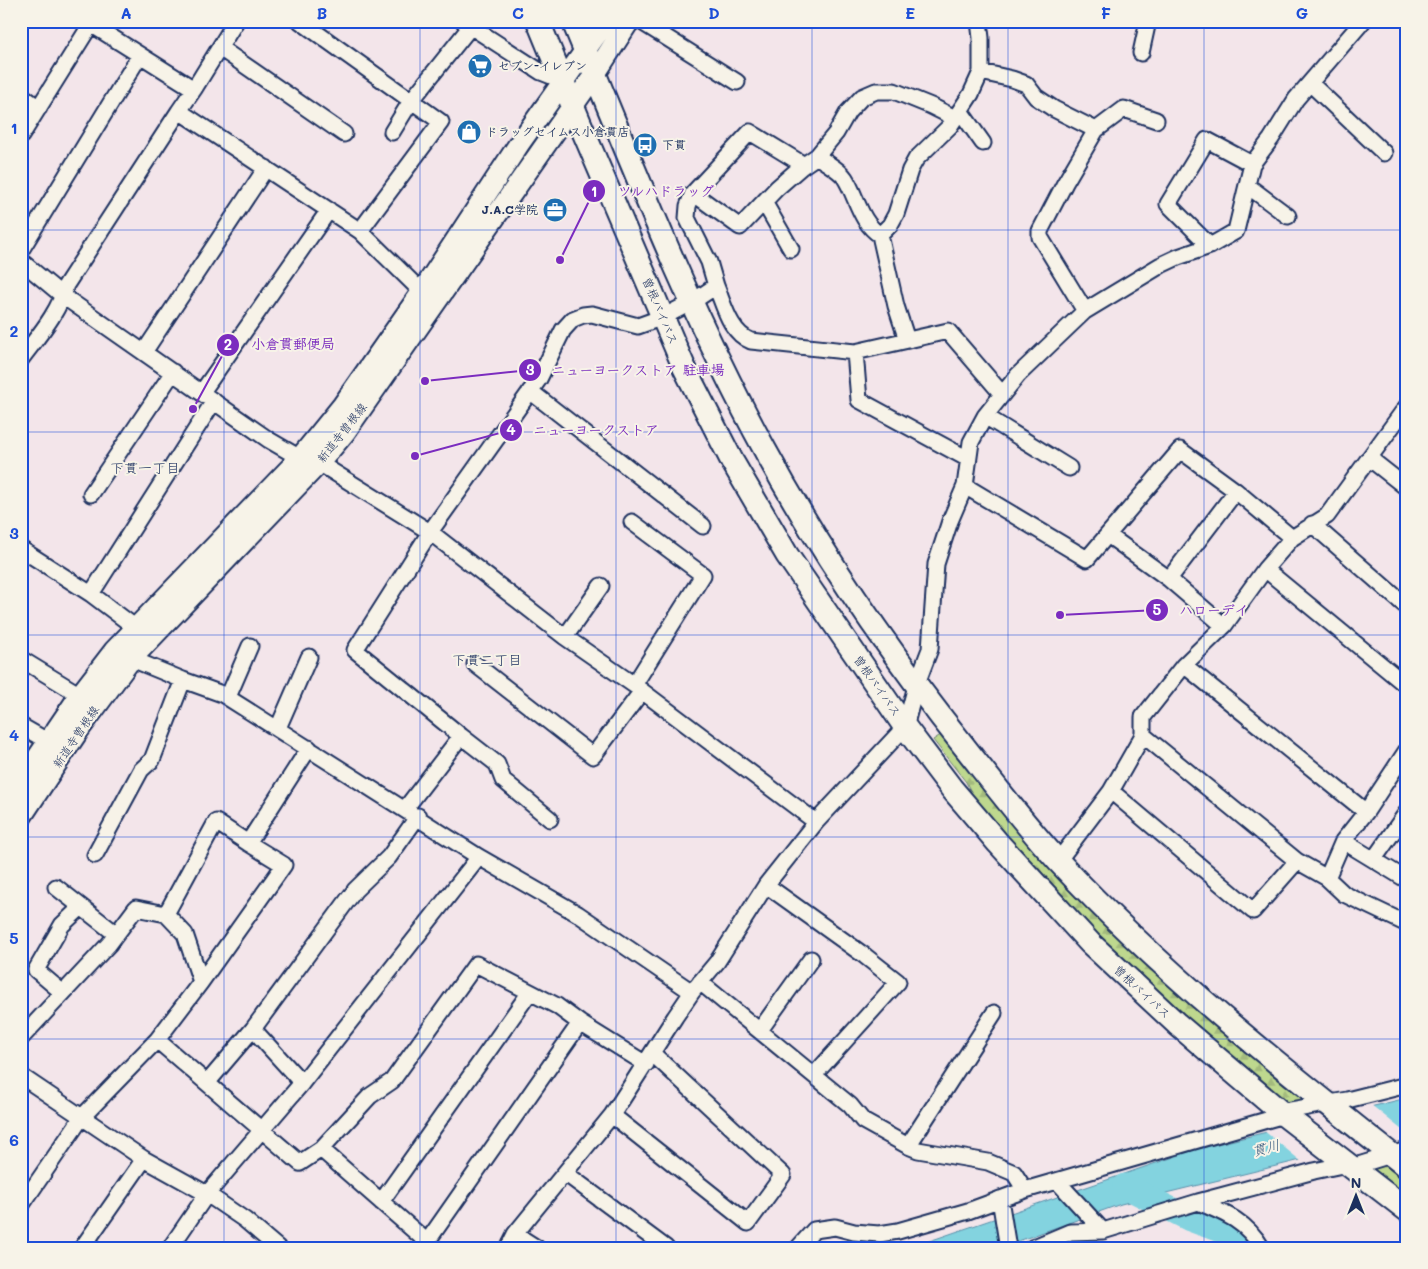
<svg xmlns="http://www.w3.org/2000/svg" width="1428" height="1269" font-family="Mali,'Klee One',sans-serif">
<defs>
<pattern id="forest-firs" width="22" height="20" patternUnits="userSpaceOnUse" patternTransform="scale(1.25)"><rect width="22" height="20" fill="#bed88e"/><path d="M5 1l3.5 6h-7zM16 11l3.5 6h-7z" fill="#a3ba7d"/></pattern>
</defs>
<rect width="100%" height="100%" fill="#f3e5ea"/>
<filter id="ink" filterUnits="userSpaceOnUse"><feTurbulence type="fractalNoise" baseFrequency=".02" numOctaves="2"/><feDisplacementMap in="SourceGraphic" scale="10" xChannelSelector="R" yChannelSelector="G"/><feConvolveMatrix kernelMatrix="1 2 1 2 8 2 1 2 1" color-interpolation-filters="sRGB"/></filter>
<g filter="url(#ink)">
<path fill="url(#forest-firs)" stroke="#6c8476" d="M942 734 1311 1102 1288 1106 1171 1006 1108 946 978 806 966 782 933 740Z
M1386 1161 1407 1177V1200L1374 1174V1167Z"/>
<path fill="#83d3df" stroke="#5991ab" d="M1407 1098V1134L1121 1204 999 1248H909L1197 1149Z"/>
<path fill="#f3e5ea" d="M1370 1104 1407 1134V1136L1302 1162 1263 1130Z"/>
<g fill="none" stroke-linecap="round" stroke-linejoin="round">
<path stroke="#83d3df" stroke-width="25" d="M1125 1186 1190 1219 1231 1234 1246 1248"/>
<defs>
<path id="minor" d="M86 21 194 89
M300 21 441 122 360 231
M640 21 737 82
M464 22 541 72 564 81
M220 48 344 134
M1141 53 1148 21
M981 72 1012 79 1026 84 1036 97 1054 109 1096 130
M1310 83 1384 153
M21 95 39 108
M179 111 360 231 422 292
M961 112 983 143
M392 132 411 101 471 26
M21 136 91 24
M817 156C826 163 840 170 845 178 857 197 860 222 880 235
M1248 186 1288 216
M693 193 750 132 804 165
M764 202 791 249
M1210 246 1168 204 1207 140 1252 164
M21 250 140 55
M21 261 63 296 269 440 300 458 319 463 430 532 565 637 634 685 816 822
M716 286 709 262 687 218 688 206 693 193 740 227 777 188 801 167 817 156 836 133 848 112 862 97 876 91H894L931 106 955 118
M1085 311 1040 237V231L1065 183 1096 130 1124 109 1156 120
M907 340 896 306 880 235 890 225 896 214 910 170 916 159 950 126 971 94 981 72V38L979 21
M144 352 266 168
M855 352 859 400 968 459
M21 359C38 336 59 313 66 285L179 111 194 89 236 21
M530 391 703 526
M202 392 329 210
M985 416 1069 468
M1369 458 1407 488
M965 486 1087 559 1180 450 1236 491 1292 538
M91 494 173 372
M632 522 703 575 634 685
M1312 524 1407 607
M1108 535 1169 579 1224 626
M21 549 91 594 136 628
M1265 569 1407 686
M1169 579 1236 491
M91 594 214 401
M565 637 601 586
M122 655 183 680 222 694 479 857 578 914 692 992
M21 659 80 695
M475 664 593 756 642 691
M1184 665 1366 812
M228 697 250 646
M21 726 49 742
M278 728 309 657
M1143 735 1297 861
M461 736 497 764 503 780 550 819
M1111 791 1253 911 1297 861 1327 878 1344 894 1407 924
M405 809 461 736 355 650 430 532 539 379 563 330 573 319 583 315 592 314 638 326 663 317 692 302 716 286C724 305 730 333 751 341L855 352 948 331 1002 394
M1343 841 1407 880
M95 855 141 770 152 760 183 680
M1374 859 1407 812
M1058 861 1111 791 1143 735V717L1184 665 1224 626 1265 569 1292 538 1327 516 1407 406
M1327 878 1343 841 1366 812 1407 750
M766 885 865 956 898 982 814 1075
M56 887 116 934
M201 982 185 934 166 914 216 822 248 843
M700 982 850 1105 863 1121 908 1146 918 1150 988 1162 1014 1173 1025 1190 968 1211 898 1231 879 1234 854 1232 835 1227 814 1230 798 1248
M63 993 36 970 62 925 81 907
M253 1029 302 1083
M760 1030 811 959
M21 1038 109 944 136 908 166 914
M157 1040 300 1163 321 1149 370 1096 392 1081 476 964 557 1006 580 1023 646 1064
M21 1076 144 1159 207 1194 245 1220 278 1248
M207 1083 253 1029 355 890 389 857 418 816
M1280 1112 1347 1100 1407 1085
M612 1115 748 1223 783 1175 653 1054
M908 1146 994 1013
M321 1149 434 1248
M1352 1167 1407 1150
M565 1173 666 1248
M1058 1182 1103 1231
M1025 1190 1284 1115
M1000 1199 1008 1248
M381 1202 530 992
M1198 1202C1225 1213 1246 1221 1262 1248
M21 1206 82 1117 157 1040 201 982 284 865 248 843 309 748
M515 1234 537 1248
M427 1242 580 1023
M82 1248 144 1159
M170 1248 207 1194 302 1083 479 857
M508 1248 515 1234 612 1115 675 1017 692 992 717 962 766 885 816 822 905 727 916 686 930 649 936 564 950 521 965 486 971 442 985 416 1018 375 1085 311 1161 265 1178 257 1210 246 1236 231 1252 164 1271 139 1296 99 1363 21
M1032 1248 1070 1232 1103 1231 1198 1202 1314 1171 1347 1164"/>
<path id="major" d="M21 782 80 695 114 651 300 458 343 405 422 292 519 144 606 21
M21 817 78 731 131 659 319 463 345 432 595 74 629 21"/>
<path id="highway" d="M538 21 584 133 684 367 732 461 787 555 905 727 952 789 998 843 1090 943 1177 1024 1284 1115 1407 1210
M573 21C633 166 690 313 765 450 823 557 892 656 967 750 997 788 1026 826 1059 862 1164 975 1286 1071 1407 1167"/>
</defs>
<use href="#minor" stroke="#1b2f5e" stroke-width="19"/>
<use href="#major" stroke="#1b2f5e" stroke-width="24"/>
<use href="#highway" stroke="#1b2f5e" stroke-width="26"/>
<use href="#minor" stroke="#f7f3e8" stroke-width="15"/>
<use href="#major" stroke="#f7f3e8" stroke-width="20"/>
<use href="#highway" stroke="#f7f3e8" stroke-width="22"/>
</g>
</g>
<path fill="none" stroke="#1d4ed8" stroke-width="1" stroke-opacity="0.55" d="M224 21V1248M420 21V1248M616 21V1248M812 21V1248M1008 21V1248M1204 21V1248M21 230H1407M21 432H1407M21 635H1407M21 837H1407M21 1039H1407"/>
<defs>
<symbol id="supermarket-disc" viewBox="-11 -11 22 22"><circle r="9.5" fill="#1f6fb2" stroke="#f7f3e8"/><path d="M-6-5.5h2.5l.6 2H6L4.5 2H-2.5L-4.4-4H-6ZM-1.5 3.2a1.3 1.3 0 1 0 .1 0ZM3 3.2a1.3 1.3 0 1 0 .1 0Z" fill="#fff"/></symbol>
<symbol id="shop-disc" viewBox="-11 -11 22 22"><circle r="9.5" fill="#1f6fb2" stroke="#f7f3e8"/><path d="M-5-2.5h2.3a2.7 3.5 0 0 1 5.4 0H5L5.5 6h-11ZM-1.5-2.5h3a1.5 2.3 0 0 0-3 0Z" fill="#fff"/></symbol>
<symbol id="bus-disc" viewBox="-11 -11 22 22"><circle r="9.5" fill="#1f6fb2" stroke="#f7f3e8"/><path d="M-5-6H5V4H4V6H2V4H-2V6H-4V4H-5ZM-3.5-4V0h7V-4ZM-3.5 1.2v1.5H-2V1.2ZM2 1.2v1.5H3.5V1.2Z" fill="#fff"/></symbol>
<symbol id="office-disc" viewBox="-11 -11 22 22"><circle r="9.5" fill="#1f6fb2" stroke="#f7f3e8"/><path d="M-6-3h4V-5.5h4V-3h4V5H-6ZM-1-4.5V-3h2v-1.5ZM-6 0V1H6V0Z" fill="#fff"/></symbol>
</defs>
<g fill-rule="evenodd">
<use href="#supermarket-disc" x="466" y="52" width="28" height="28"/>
<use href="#shop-disc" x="455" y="118" width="28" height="28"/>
<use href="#bus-disc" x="631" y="131" width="28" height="28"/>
<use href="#office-disc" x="541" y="196" width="28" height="28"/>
</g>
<g text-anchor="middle" stroke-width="4" stroke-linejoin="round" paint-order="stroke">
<g font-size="12" font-weight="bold" fill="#1b2f5e" stroke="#f7f3e8" text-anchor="start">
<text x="498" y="70">セブン-イレブン</text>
<text x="486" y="136">ドラッグセイムス小倉貫店</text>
<text x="662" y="149">下貫</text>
<text x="538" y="214" text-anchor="end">J.A.C学院</text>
</g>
<g font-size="12" fill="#1b2f5e" stroke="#f7f3e8">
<text transform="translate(660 311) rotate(67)" y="4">曽根バイパス</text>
<text transform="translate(342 433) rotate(-52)" y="4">新道寺曽根線</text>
<text transform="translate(877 686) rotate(55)" y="4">曽根バイパス</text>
<text transform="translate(76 737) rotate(-56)" y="4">新道寺曽根線</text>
<text transform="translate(1142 992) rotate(43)" y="4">曽根バイパス</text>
</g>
<g font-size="14" fill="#1b2f5e" stroke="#f7f3e8">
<text x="145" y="473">下貫一丁目</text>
<text x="487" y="665">下貫二丁目</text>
</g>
<g font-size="14" font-style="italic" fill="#35587e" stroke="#f7f3e8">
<text transform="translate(1266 1148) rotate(-15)" y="5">貫川</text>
</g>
</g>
<path fill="none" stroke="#7b2cbf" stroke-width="2" d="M560 260L594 191M193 409L228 345M425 381L530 370M415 456L511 430M1060 615L1157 610"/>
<g fill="#7b2cbf" stroke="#f7f3e8" stroke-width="2">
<circle cx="560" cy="260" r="5"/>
<circle cx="193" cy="409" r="5"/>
<circle cx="425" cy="381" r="5"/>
<circle cx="415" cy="456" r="5"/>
<circle cx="1060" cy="615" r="5"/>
<circle cx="594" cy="191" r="12"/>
<circle cx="228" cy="345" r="12"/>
<circle cx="530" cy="370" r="12"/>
<circle cx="511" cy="430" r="12"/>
<circle cx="1157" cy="610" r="12"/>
</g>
<g font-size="15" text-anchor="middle" font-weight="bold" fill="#fff">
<text x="594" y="197">1</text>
<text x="228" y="350">2</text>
<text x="530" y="375">3</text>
<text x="511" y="435">4</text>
<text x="1157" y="615">5</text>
</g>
<g font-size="14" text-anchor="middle" font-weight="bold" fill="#7b2cbf" stroke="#f7f3e8" stroke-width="4" stroke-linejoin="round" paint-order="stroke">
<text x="666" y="196">ツルハドラッグ</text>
<text x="293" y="349">小倉貫郵便局</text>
<text x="638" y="375">ニューヨークストア 駐車場</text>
<text x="596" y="435">ニューヨークストア</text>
<text x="1214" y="615">ハローデイ</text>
</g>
<rect width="1428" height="1269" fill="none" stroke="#f7f3e8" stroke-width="55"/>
<g transform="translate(1356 1196)" stroke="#f7f3e8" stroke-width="4" paint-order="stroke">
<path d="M0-4L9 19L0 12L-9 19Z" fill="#1b2f5e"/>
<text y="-8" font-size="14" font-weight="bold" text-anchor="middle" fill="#1b2f5e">N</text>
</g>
<rect x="28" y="28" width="1372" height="1214" fill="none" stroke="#1d4ed8" stroke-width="2"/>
<g font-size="16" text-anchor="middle" font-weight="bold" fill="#1d4ed8">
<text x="126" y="19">A</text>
<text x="322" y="19">B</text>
<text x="518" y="19">C</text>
<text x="714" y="19">D</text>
<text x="910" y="19">E</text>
<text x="1106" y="19">F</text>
<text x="1302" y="19">G</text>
<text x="14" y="134">1</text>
<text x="14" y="337">2</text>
<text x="14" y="539">3</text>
<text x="14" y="741">4</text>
<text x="14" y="944">5</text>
<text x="14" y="1146">6</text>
</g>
</svg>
